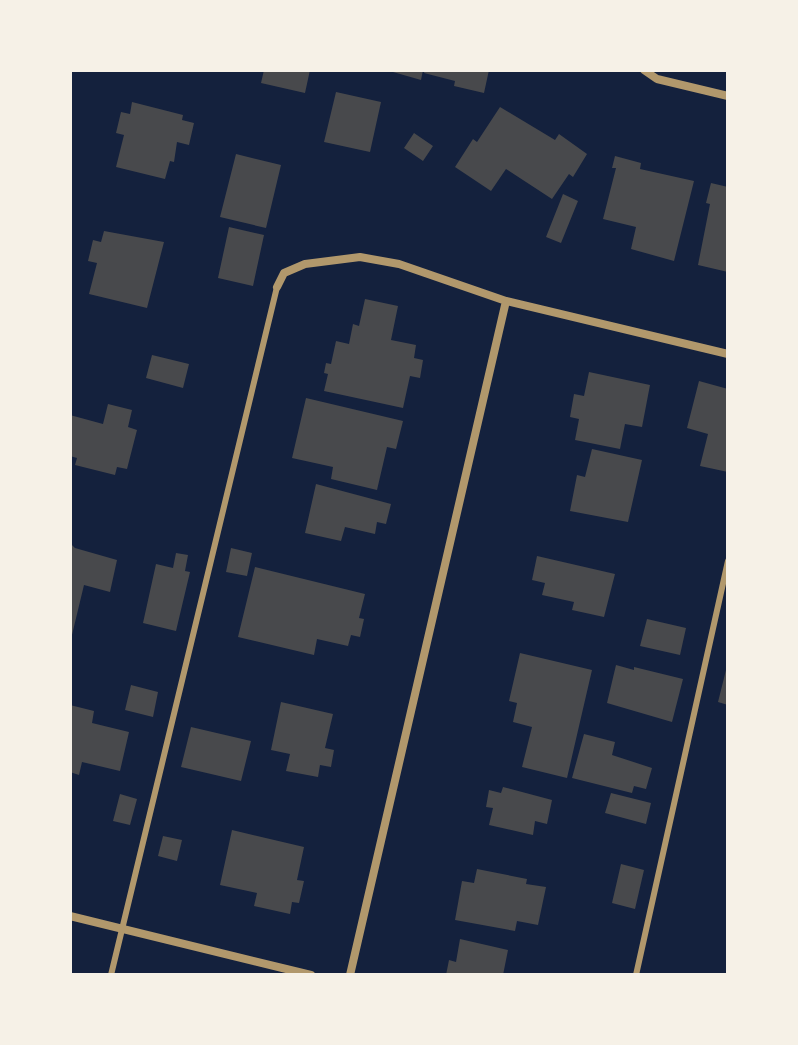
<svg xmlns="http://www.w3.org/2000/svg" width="798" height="1045" font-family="Helvetica,sans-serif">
<rect width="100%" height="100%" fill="#14213d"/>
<path fill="#48494c" d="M264 70H310L305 93 261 83Z
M386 70H423L421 80Z
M425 70H489L484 93 454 86 455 81 424 73Z
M336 92 381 102 370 152 324 142Z
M132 102 183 115 182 120 194 123 189 145 177 142 174 162 170 161 165 179 116 167 124 135 116 133 121 112 130 114Z
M500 107 555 140 559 134 587 154 573 177 569 174 552 199 506 169 491 191 455 167 473 139 477 142Z
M414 133 433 146 423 161 404 148Z
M236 154 281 165 266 228 220 217Z
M615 156 641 163 640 169 694 181 674 261 631 249 636 227 603 219 616 168H612Z
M711 183 728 187V272L698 265 710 204 706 203Z
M563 194 578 201 561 243 546 237Z
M229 227 264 235 253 286 218 278Z
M104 231 164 242 147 308 89 294 97 263 88 261 93 240 101 242Z
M365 299 398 306 391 340 416 345 414 358 423 360 420 378 410 376 403 408 324 391 328 374 324 373 326 363 331 364 336 341 349 344 353 324 359 326Z
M152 355 189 364 183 388 146 378Z
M589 372 650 385 642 427 625 424 620 449 575 440 579 419 570 417 574 394 584 396Z
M699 381 728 389V472L700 466 708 434 687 428Z
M306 398 403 421 396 449 387 447 377 490 331 479 333 467 292 458Z
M108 404 132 410 128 427 137 430 127 469 117 467 115 475 75 465 77 458 70 456V415L103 424Z
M592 449 642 460 628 522 570 511 577 475 585 477Z
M316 484 391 504 386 524 377 522 375 534 345 527 341 541 305 533Z
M70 543 75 548 117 560 110 592 84 585 71 639Z
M231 548 252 553 247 576 226 572Z
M176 553 188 555 185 571 190 572 176 631 143 623 156 564 173 568Z
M537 556 615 574 604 617 572 610 574 602 542 595 545 583 532 580Z
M255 567 365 594 359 618 364 619 360 637 351 635 348 646 317 639 314 655 238 637Z
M647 619 686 628 680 655 640 646Z
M520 653 592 670 567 778 522 767 532 727 513 722 517 703 509 701Z
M616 665 634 670V667L683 679 672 722 607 703Z
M727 666H728V705L718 702Z
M131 685 158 692 153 717 125 710Z
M281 702 333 714 325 748 334 750 331 767 320 765 318 777 286 771 290 754 271 750Z
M70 705 94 711 92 723 129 732 120 771 82 762 79 775 70 772Z
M191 727 251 741 241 781 181 767Z
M584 734 615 742 612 755 652 768 646 789 634 786 632 793 572 778Z
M503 787 552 800 547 824 535 821 533 835 489 825 493 808 486 807 489 790 501 793Z
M611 793 651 803 646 824 605 813Z
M120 794 137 799 130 825 113 821Z
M232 830 304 847 297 880 304 881 299 903 292 902 290 914 254 906 257 893 220 885Z
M163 836 182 840 177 861 158 856Z
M621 864 644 870 635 909 612 903Z
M477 869 527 879 526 884 546 887 538 925 517 921 515 931 455 920 462 881 474 883Z
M460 939 508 950 503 975H446L449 960 456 962Z"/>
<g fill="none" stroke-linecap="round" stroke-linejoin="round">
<path stroke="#b1986c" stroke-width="6" d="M111 975 277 287
M636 975 728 561"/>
<path stroke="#b1986c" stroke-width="8" d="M644 70 657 79 728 96
M277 287 284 273 305 264 360 257 399 264 506 301 728 354
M70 916 311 975
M350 975 506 301"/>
</g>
<rect width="798" height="1045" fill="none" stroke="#f6f1e7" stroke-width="144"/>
</svg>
